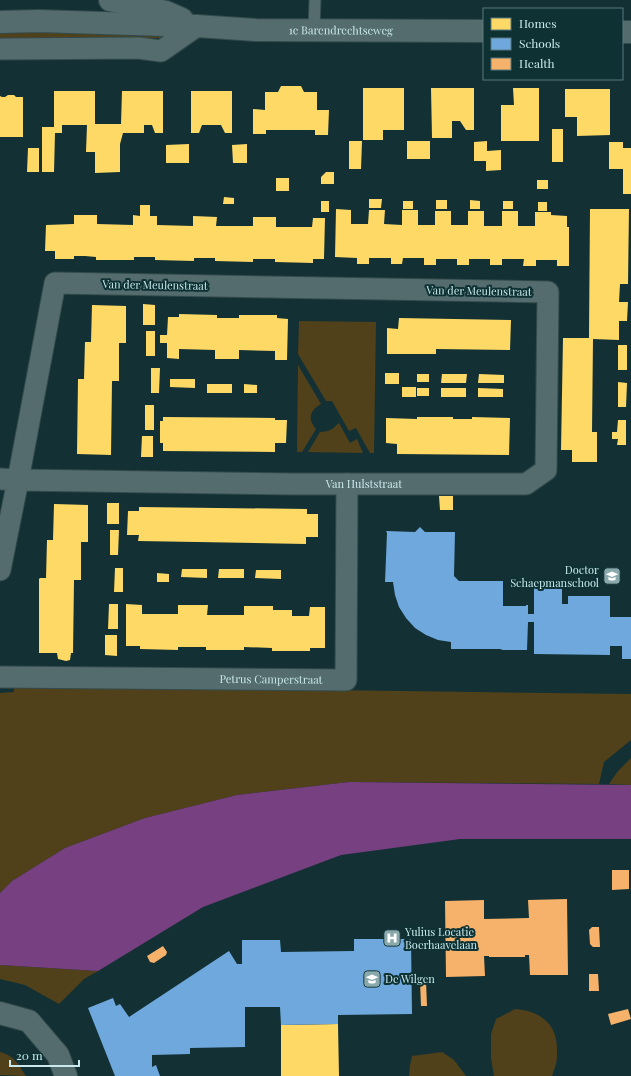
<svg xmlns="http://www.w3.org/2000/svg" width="631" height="1076" font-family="'Playfair Display',serif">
<rect width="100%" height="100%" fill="#133134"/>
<path fill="#50411a" d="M0 28 161 35V37L160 38H0Z
M299 321 376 322 374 453H370L356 428 349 431 332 401H326L298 354Z
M298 365 321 404C310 410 307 419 316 429L302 452H297Z
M339 423 350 443 357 439 363 453 308 452 320 432C324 432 329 431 332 429 335 427 336 425 339 423Z
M14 686 631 694V740L604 762 599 784 349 782 237 795 145 818 65 848 12 881 0 893V693L14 692Z
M631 758V785L609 784 618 771Z
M0 965 98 971 84 979 59 1004 25 985 0 979Z
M515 1009C541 1011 558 1024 557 1052 557 1056 557 1060 556 1064 555 1068 553 1072 552 1076H494L491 1058V1034L496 1019Z
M0 1052C15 1056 18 1064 26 1076L0 1075Z
M442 1052 454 1060 466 1076H409L410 1065 412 1056Z"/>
<path fill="#774080" d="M349 782 631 785V839H460L341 855 203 907 98 971 0 965V893L12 881 65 848 145 818 237 795Z"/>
<path fill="#ffd966" d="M281 86H301L304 92H317V110H329L328 135H315V130H266V134H253V109L265 110V92H278Z
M363 88H404V130H383V140H363Z
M431 88H474V130H466L460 121H452V138H432Z
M513 88H539V141H501V105H514Z
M565 89H610V135L577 136V117H565Z
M54 91H95V124H121L122 91H163V133H155L152 125H144V133H123L120 144V172L95 173V152H86L87 125H62V133H55L54 172H42V127H54Z
M191 91H232V133H225L221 125H202L199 133H191Z
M8 95H14L16 97H23V137H0V96L2 97H5Z
M552 129H563V162H552Z
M349 141H362L361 169H349Z
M407 141H430V159H407Z
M487 141V151L501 150V170L486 171V161H474V142Z
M609 142H623V169H609Z
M189 144V163H166V145Z
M247 144V163H233L232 145Z
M28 148H39V172H27Z
M623 148H631V194H623Z
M326 172H334V184H321V177Z
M276 178H289V191H276Z
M537 180H548V189H537Z
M224 197 234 198V204H223Z
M369 199H382L381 208H369Z
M436 200H447V209H436Z
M470 200 480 201V209H470Z
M321 201H329V212H321Z
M403 201H413V209H403Z
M503 201H513V209H503Z
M538 202H547V211H538Z
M140 205H150V216H157V225L193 226V216L217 217 216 226H253V217H276V227H312L313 218H325L324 259H313V263L275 262V259H253V262L215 261V258H194V261L155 260V257H134V260H96V257L85 256H74V259H55V251H45L46 225 74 224V215H97V224L133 225V215L140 216Z
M336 209 351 210V224H368L369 210H385L384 224 402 225V210H418V225H435V211H451V225H468V211H484V226H502V211H518V226H535V212H551V215L567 216V227H569V266H557V260H536V266H523L524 259H502V265H490V259H469V265H457V259H436V265H424V258H403L402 264H391V258H369V264H357V258L335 257Z
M590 209H629L628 284H620L619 302H628L627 321H619V340L593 339 592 432H597V462H572V450H561L563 338H589Z
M143 304 155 305V325H143Z
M92 305 126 306V343H119V381H112L111 455 77 454 78 379H84L85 342H91Z
M179 314 217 315V318H239V315H277V318L288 319 287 360H275V351L239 350V359H215V350L179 349V359L167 358V343H160V335H167L168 317H179Z
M399 318 511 320 510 350 436 349V354H387V328L398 329Z
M146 331H155V356H146Z
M618 345H627V370H618Z
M151 368H160L159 393H151Z
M385 373H399V384H385Z
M417 374H429V382H417Z
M442 374H467L466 383H441Z
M479 374 504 375V383H478Z
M170 379H195V388L170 387Z
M618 382 627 383 626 407H618Z
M207 384H232V393H207Z
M244 384 257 385V393H244Z
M402 387H416V397H402Z
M417 388H429V396H417Z
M441 388H466V397H441Z
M478 388 503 389V397H478Z
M145 405H154V430H145Z
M163 417 275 418V420H287L286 443H275V452L163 451V443H160V421H163Z
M417 417H453V419H472V417L510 418 509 455 397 454V444L386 443V418L417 419Z
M618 420H626V445H617L618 439H612V432H617Z
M142 436H153V457H141Z
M439 496H453V510H440Z
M107 503H119V524H107Z
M54 504 88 505V542H81V580H74L73 653H71L70 660 66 661 58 659 57 653H39V579L40 578H46L47 540H53Z
M139 507 307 509V514H318V537H306V544L138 541 139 535H127L128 511H139Z
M110 530H119L118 555H110Z
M115 568H123V592H114Z
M182 569H207V578L181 577Z
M219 569H244V578H218Z
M256 570H281V579L255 578Z
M157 573 169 574V582H157Z
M109 604H118V629H108Z
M126 604 142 605V614H178V605H208L207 615H244V606H273V610H292V616H309L310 607H325V648H310V651H272V648L244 647V650H206V647H178V650L140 649V646H126Z
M105 635H117V656L105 655Z
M338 1024 339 1076H281V1025Z"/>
<path fill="#6fa8dc" d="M420 527 425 532H455L454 576 459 581H503V606H526V605H528V614H534V588H562V604H568V596H610V617H631V659H622V646H610V655L534 654V622H528L527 650H503L500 649H451V642L438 640 426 635 415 628 406 618 399 607 395 595 393 582H385L387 533 386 531 415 532Z
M354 939H411L412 1014 338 1015V1024L281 1025 280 1007H245V1047L190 1048V1054L152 1055V1067L156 1065 160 1076H115L88 1008 113 998 116 1006 120 1004 129 1017 229 951 237 964H242V940H280L281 952 354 951Z"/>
<path fill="#f6b26b" d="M612 870H629V889L612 890Z
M567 899 568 975H530L529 955H525V957H489V956H484L485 976 446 977 445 901 484 900V919L529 918 528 900Z
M592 927H599L600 947H593L590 944 589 930Z
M163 946 167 952 166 955 154 963 150 962 147 956Z
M589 974H598L599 991H589Z
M420 981H426L427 1006H421Z
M628 1009 631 1019 611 1025 608 1014Z"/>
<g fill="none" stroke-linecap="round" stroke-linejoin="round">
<defs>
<path id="lane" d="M314 30 315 0"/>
<g id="street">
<path d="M0 49 138 48 161 51 197 26"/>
<path id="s1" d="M0 479 18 480 294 484H526L546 470 548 292 55 283 18 480 0 570"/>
<path id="s2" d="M0 677 346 680 347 484"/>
</g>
<g id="secondary">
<path d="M110 0 166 12 182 19"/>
<path id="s3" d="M0 22 38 21 197 26 256 30 484 31"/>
<path d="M622 32H631"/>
<path d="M0 1013 29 1021 58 1055 66 1076"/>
</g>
</defs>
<use href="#lane" stroke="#344b4d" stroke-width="13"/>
<use href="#street" stroke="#344b4d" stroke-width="23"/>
<use href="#secondary" stroke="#344b4d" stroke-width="24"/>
<use href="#lane" stroke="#546c6e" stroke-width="11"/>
<use href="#street" stroke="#546c6e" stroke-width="21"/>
<use href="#secondary" stroke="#546c6e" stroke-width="22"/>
</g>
<defs>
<symbol id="school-square" viewBox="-11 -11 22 22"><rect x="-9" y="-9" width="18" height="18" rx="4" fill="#89a9ac" stroke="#0e3134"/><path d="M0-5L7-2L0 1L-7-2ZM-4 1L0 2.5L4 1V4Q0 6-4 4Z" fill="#fff"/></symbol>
<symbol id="hospital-square" viewBox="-11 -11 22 22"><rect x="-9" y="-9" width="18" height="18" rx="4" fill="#89a9ac" stroke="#0e3134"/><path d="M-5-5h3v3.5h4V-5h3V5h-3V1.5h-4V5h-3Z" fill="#fff"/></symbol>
</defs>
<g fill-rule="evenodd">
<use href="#school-square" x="602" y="566" width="20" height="20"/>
<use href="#hospital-square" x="382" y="928" width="20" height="20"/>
<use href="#school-square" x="362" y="969" width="20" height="20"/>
</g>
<g text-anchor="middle" stroke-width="4" stroke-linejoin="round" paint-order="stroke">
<g font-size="11" fill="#c9e9ec" stroke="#0e3134">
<text dy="4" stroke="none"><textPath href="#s3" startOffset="341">1e Barendrechtseweg</textPath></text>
<text transform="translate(155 285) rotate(1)" y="4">Van der Meulenstraat</text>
<text transform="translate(479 291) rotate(1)" y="4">Van der Meulenstraat</text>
<text dy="4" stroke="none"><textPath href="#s1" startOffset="364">Van Hulststraat</textPath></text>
<text dy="4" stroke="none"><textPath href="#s2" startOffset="271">Petrus Camperstraat</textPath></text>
</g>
<g font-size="11" fill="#c9e9ec" stroke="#0e3134" text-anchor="start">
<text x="599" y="574" text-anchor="end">Doctor<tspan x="599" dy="13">Schaepmanschool</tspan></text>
<text x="405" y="936">Yulius Locatie<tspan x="405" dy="13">Boerhaavelaan</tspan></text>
<text x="385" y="983">De Wilgen</text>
</g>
</g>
<rect x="483" y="8" width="140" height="72" fill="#0e3134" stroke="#597b7e"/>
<rect x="491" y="18" width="20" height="12" fill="#ffd966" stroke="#597b7e"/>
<text x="519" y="28" font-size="12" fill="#c9e9ec">Homes</text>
<rect x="491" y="38" width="20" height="12" fill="#6fa8dc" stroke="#597b7e"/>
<text x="519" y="48" font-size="12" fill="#c9e9ec">Schools</text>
<rect x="491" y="58" width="20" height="12" fill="#f6b26b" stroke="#597b7e"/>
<text x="519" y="68" font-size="12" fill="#c9e9ec">Health</text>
<path d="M10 1060v6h69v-6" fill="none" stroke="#c9e9ec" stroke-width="2"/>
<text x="16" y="1060" font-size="12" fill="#c9e9ec" stroke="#0e3134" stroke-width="3" paint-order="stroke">20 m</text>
</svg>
